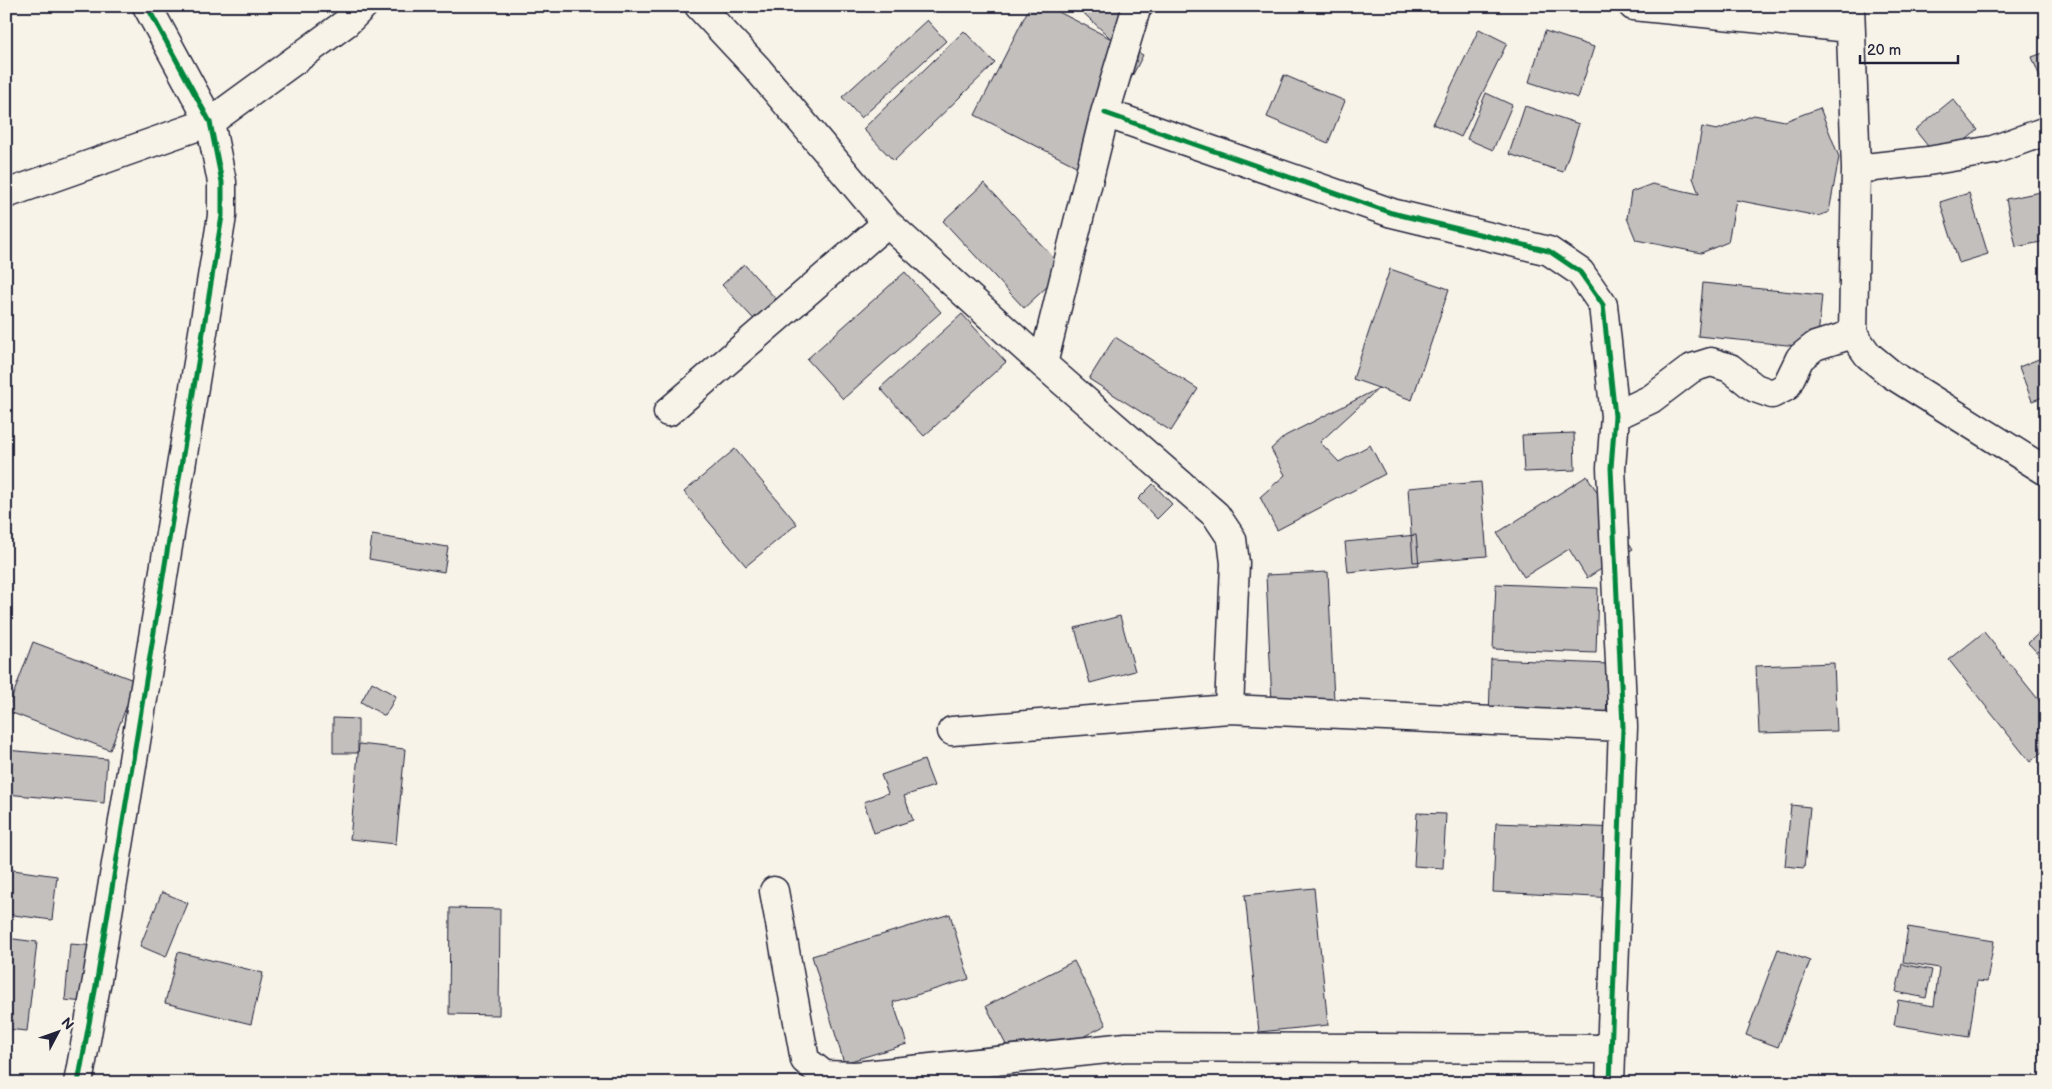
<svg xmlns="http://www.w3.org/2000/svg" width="2052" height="1089" font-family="'Balsamiq Sans',sans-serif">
<rect width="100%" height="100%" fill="#f7f3e8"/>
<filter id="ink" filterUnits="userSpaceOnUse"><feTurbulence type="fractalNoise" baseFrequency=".02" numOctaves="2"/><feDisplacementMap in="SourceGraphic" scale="10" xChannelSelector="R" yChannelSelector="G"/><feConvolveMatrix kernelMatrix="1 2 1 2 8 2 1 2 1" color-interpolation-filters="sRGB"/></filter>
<g filter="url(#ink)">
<path fill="#c2bfbd" stroke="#22223b" d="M1030 6H1047L1143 55 1084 170 975 115Z
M1076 6H1154L1157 8 1121 48Z
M927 20 946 41 861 118 842 97Z
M1479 29 1507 43 1461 137 1433 124Z
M964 31 995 63 894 161 863 129Z
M1545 31 1594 47 1578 98 1529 82Z
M2046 52V92L2032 57Z
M1284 75 1345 101 1328 143 1267 117Z
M1486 93 1512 105 1493 150 1467 139Z
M1953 99 1978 130 1940 161 1915 130Z
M1525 106 1579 124 1563 172 1509 154Z
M1820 108 1839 157 1829 212 1818 216 1736 200 1728 242 1701 253 1636 240 1627 218 1631 192 1652 184 1699 194 1693 178 1702 127 1717 130 1754 115 1785 121Z
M984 183 1065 270 1024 308 943 221Z
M2046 191V241L2016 247 2006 199Z
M1969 193 1988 254 1959 263 1940 202Z
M744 264 786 310 764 330 722 285Z
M1390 269 1449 289 1412 400 1353 379Z
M905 272 941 312 843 399 807 359Z
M1703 283 1822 295 1817 348 1698 336Z
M962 314 1006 362 924 436 880 388Z
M1115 337 1198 389 1171 431 1089 379Z
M2046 356V396L2032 401 2019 367Z
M1379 388 1320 442 1339 462 1370 445 1385 474 1277 530 1260 497 1285 475 1271 449 1285 436Z
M1574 433 1575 470 1524 472 1522 435Z
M735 449 797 524 746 566 684 492Z
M1587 476 1633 549 1587 578 1569 549 1524 577 1497 533Z
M1481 482 1487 556 1413 562 1408 488Z
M1153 484 1172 504 1157 519 1138 499Z
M372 535 448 547 444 572 369 559Z
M1416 535 1419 565 1348 572 1345 542Z
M1328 572 1334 701 1272 703 1266 575Z
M1496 584 1598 588 1596 653 1493 649Z
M1120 616 1135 671 1090 683 1075 628Z
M2046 627V662L2028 643Z
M1984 632 2046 709V749L2030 762 1949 660Z
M33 642 136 681 110 750 7 711Z
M1491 659 1608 664 1606 722 1489 717Z
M1834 663 1837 731 1759 733 1756 666Z
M372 682 396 696 385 716 361 702Z
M333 718 358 719V753H333Z
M359 744 405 749 396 844 350 839Z
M6 750 107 759 104 803 6 794Z
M924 760 934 786 904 796 913 820 874 833 864 802 888 793 881 775Z
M1791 805 1810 807 1804 868 1785 866Z
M1417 813 1446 814 1443 868 1414 866Z
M1496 823 1619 828 1616 898 1493 892Z
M6 869 57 876 52 920 6 914Z
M1314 888 1328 1025 1259 1032 1245 895Z
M162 892 188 903 166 957 140 946Z
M450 908 500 909 499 1015 449 1014Z
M950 914 969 979 893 1002 907 1044 844 1063 812 956Z
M1908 927 1994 941 1987 982 1977 981 1969 1037 1894 1025 1898 1000 1934 1006 1939 968 1903 962Z
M6 938 37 942 27 1031 6 1029Z
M70 944 97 946 92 1003 65 1000Z
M1778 949 1810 961 1778 1047 1746 1035Z
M178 952 263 973 251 1024 165 1003Z
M1074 961 1106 1025 1019 1070 986 1006Z
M1902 964 1932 970 1926 998 1896 992Z
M1708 1081 1791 1082V1083H1708Z"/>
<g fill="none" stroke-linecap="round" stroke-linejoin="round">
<defs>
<path id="minor" d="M699 6 756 67 887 223 1043 364 1216 515 1232 539 1235 563 1229 709
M1633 6 1850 28
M1850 6 1856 169 1853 334 1868 355 1891 374 2046 471
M1105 113 1392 213 1549 251 1580 272 1603 305 1615 416 1611 468 1623 727 1610 1083
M1856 169 1928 161 1993 150 2046 131
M6 194 210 122 346 23 363 6
M1043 364 1105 113 1137 6
M668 412 887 223
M1615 416 1651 399 1692 368 1711 362 1730 368 1755 388 1772 394 1786 387 1800 358 1815 346 1853 334
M952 731 1229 709 1623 727
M774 891 805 1060 824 1075 856 1076 1126 1047 1610 1049
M78 1083 97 980 222 216V182L210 122 147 6"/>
</defs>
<use href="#minor" stroke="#22223b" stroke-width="31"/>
<use href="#minor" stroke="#f7f3e8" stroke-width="28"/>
<defs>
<path id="cycleway" d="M1105 113 1392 213 1549 251 1580 272 1603 305 1615 416 1611 468 1623 727 1610 1083
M78 1083 97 980 222 216V182L210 122 147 6"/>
</defs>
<use href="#cycleway" stroke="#f7f3e8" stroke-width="8"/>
<use href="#cycleway" stroke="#00873e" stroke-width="5"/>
</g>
</g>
<rect width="2052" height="1089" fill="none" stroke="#f7f3e8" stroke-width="25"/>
<rect x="12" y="12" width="2027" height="1064" fill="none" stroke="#22223b" stroke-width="2" filter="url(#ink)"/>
<g transform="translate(58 1032) rotate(49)" stroke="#f7f3e8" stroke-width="4" paint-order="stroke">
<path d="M0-4L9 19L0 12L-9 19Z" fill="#22223b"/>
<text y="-8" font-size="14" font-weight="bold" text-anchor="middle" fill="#22223b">N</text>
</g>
<path d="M1860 55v8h98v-8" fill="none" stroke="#22223b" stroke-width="2.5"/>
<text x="1867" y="55" font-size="15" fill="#22223b" stroke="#f7f3e8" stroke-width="4" paint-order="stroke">20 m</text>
</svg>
